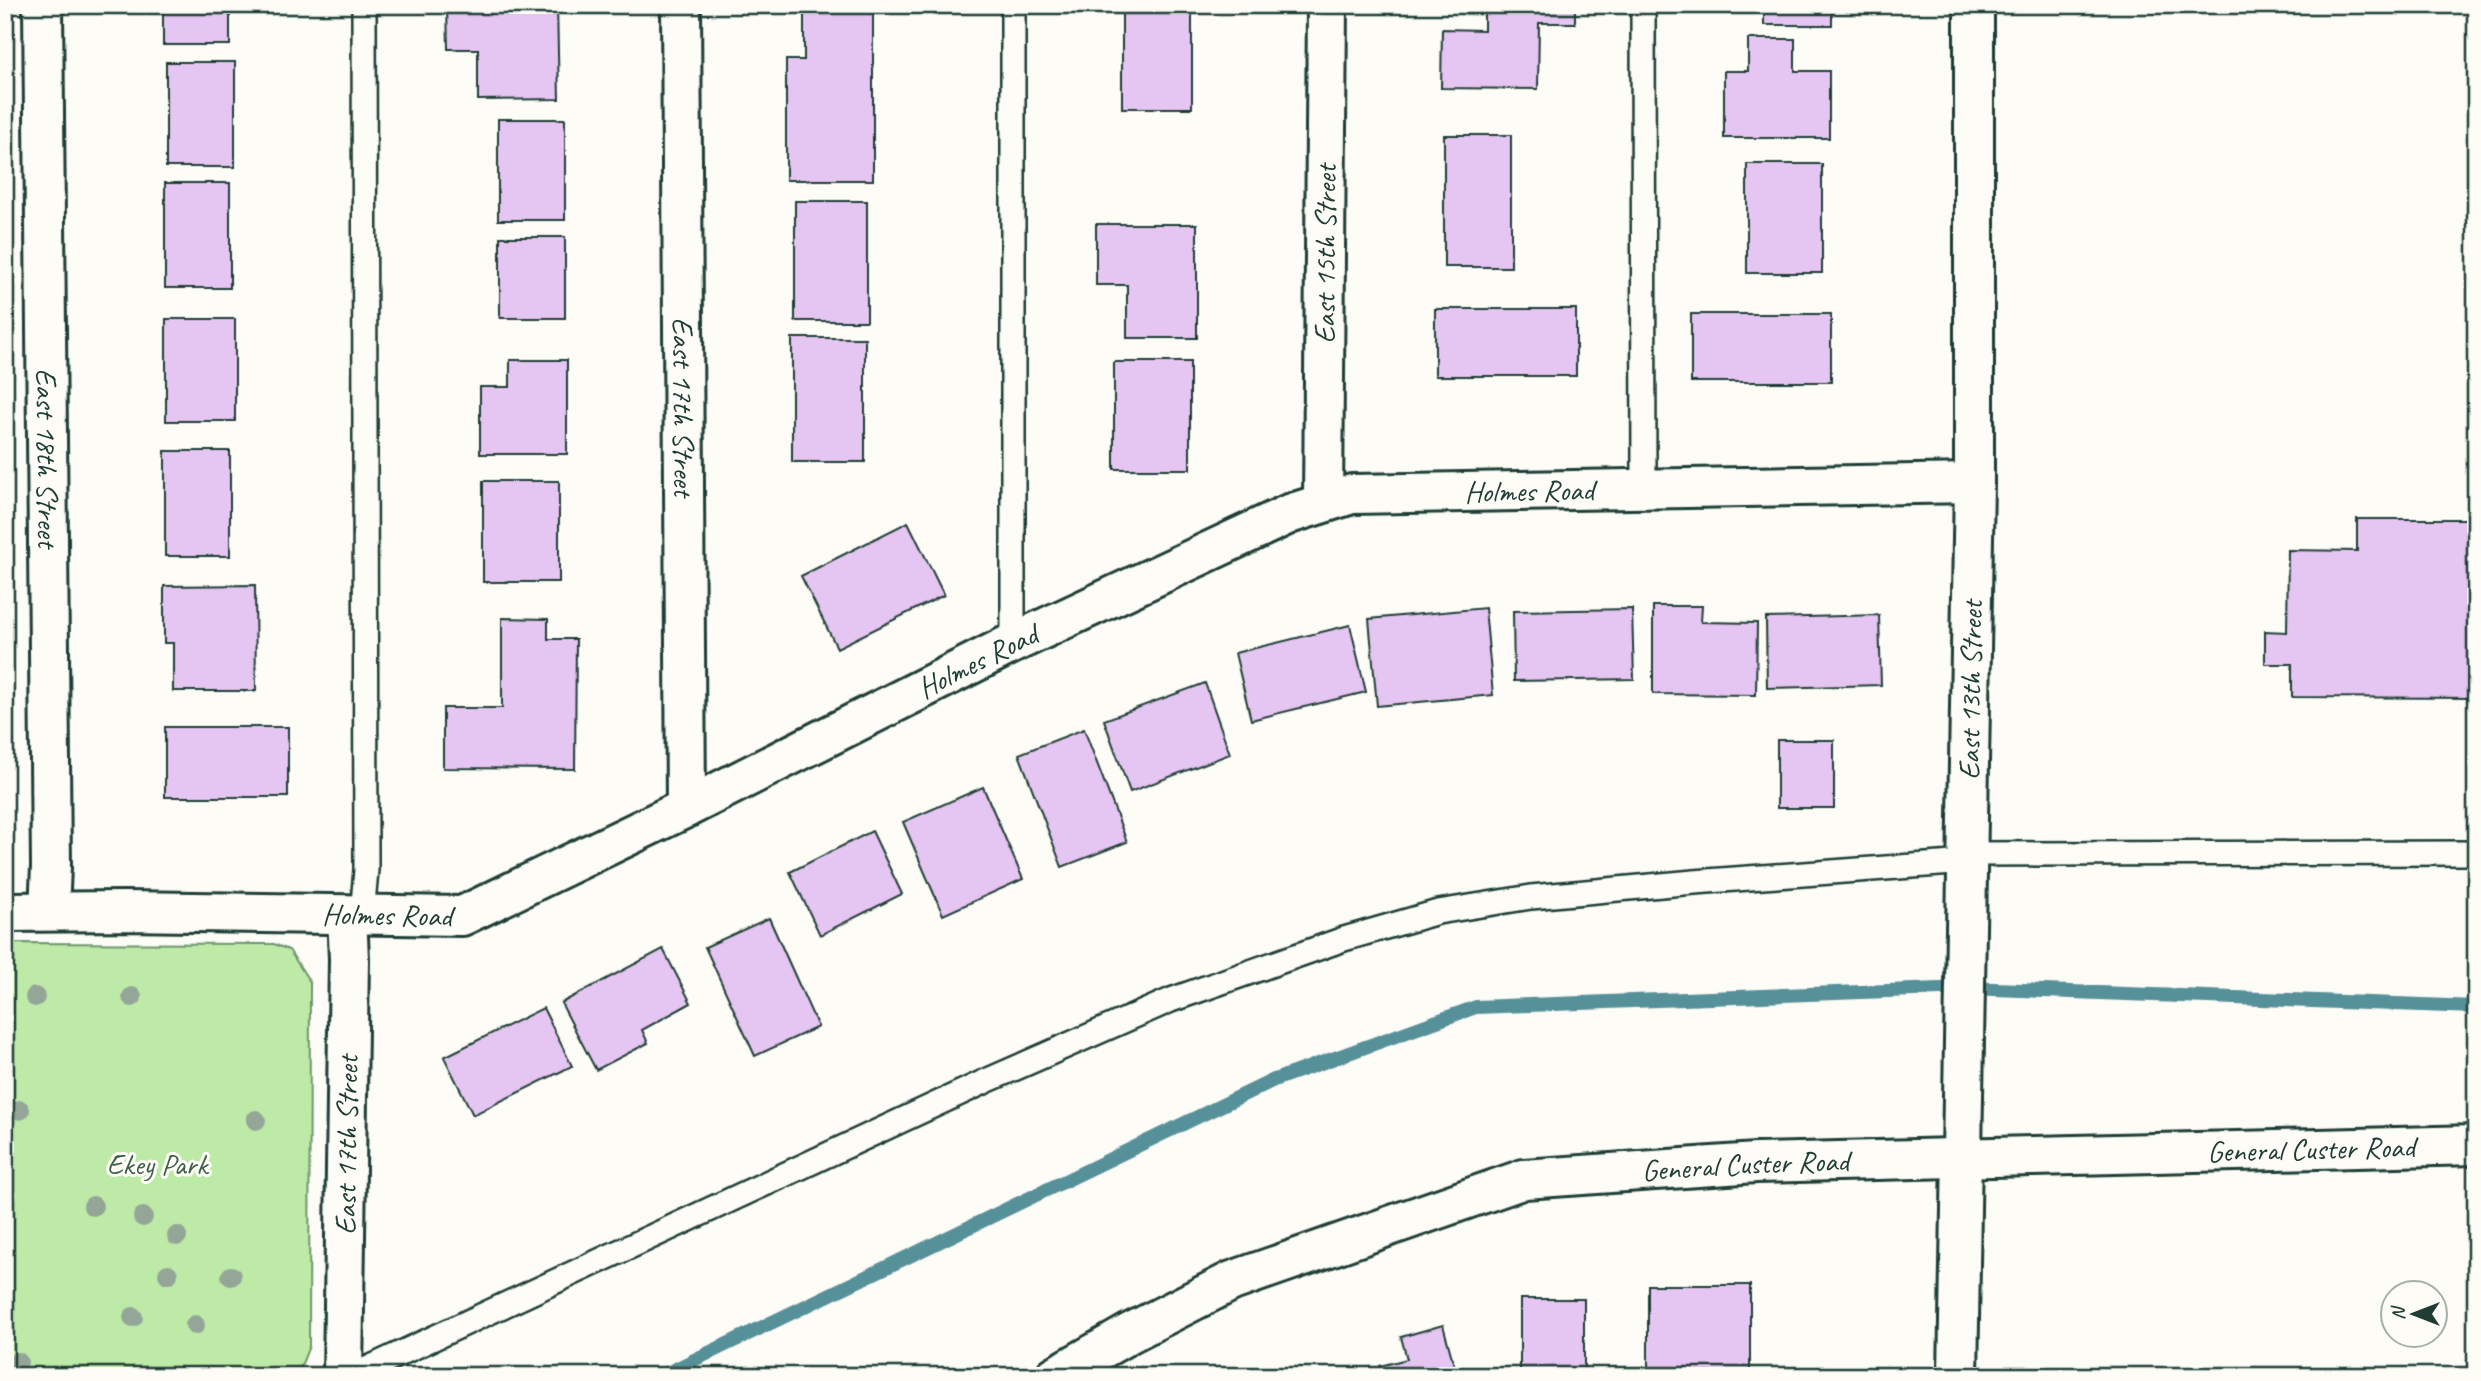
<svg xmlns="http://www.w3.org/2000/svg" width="2481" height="1381" font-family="Caveat,sans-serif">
<rect width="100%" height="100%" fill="#fdfcf7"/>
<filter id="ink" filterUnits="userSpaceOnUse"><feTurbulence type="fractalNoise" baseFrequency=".0143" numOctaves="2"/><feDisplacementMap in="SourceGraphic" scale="14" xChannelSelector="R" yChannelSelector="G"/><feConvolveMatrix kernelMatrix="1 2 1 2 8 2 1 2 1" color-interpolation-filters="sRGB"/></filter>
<g filter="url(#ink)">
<path fill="#beeaa8" stroke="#6e946e" stroke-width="2" d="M5 943 274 944 289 950 310 982 309 1346 297 1376H5Z"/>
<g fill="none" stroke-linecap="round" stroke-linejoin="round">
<path stroke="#579098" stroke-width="14" d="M661 1376 1274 1080 1476 1007 1966 988 2476 1007"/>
</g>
<path fill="#e5c5f1" stroke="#1f3d34" stroke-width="2" d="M163 5H230V45H163Z
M447 5H557L559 99 478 100V49H448Z
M1122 5H1192V108H1122Z
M1484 5H1575V23H1539L1538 89 1441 88 1442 29 1484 30Z
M1764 5H1832V25H1764Z
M804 11H873V180H786V60H804Z
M1748 39H1795V71H1829V138H1724V71H1748Z
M166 62H235V167H166Z
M498 119H565V220H498Z
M1444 135H1511V267H1444Z
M1747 164H1822V273H1747Z
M165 183H230V288H165Z
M795 201H867V321H795Z
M1096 224H1197V338H1127V285H1096Z
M500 237H565V318H500Z
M1435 309H1576V376H1435Z
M1691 314H1831V382H1691Z
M166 319H235V421H166Z
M792 338H865V462H792Z
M510 360H567V454H480V387H510Z
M1114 362H1190V469H1114Z
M165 451H230V556H165Z
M483 481H559V582H483Z
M2357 519H2476V698L2292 697V664H2265V631L2287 632 2288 550 2357 551Z
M908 522 944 595 837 648 801 576Z
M255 585 256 691H173V643H164V586Z
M1653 606H1702L1701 622 1757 623 1756 695 1653 694Z
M1485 608 1493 695 1377 706 1369 619Z
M1632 609 1634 679 1514 681 1513 611Z
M1879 615 1881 685 1767 688 1766 618Z
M502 618 548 619V639H576L575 769 443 768V708H502Z
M1350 625 1366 692 1251 720 1235 653Z
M1205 683 1230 754 1130 792 1104 720Z
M165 727H288V797H165Z
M1084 729 1127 842 1062 867 1019 754Z
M1777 740H1834V808H1777Z
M983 787 1023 879 943 915 903 822Z
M872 831 902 894 820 935 790 872Z
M769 918 818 1027 755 1056 705 947Z
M663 949 691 1003 642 1030 648 1043 596 1070 561 1003Z
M543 1008 572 1066 473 1115 444 1057Z
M1648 1285H1750V1376H1648Z
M1520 1299H1584V1376H1520Z
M1443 1325 1457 1376H1383L1380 1366 1407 1359 1401 1337Z"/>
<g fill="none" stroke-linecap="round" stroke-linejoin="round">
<defs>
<path id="lane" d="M1013 5V643
M1643 5 1644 489
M1967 854 2476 853
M362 915 366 870 364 5
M352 1376 986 1081 1171 1000 1344 939 1438 912 1531 897 1694 882 1967 862"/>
<g id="street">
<path id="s1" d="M43 5 51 867 49 911"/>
<path id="s2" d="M681 5 686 808"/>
<path id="s3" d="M1323 502 1327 5"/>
<path id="s4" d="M5 912 124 911 462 916 686 808 1013 643 1289 514 1352 494 1974 483"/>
<path id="s5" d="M343 1376 349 959 347 915"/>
<path id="s6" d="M1055 1376 1130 1333 1232 1281 1524 1179 1756 1163 2476 1145"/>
</g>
<g id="secondary">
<path id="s7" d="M1958 1376 1974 483V5"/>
</g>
</defs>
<use href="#lane" stroke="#1f3d34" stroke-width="28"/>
<use href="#street" stroke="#1f3d34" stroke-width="44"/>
<use href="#secondary" stroke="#1f3d34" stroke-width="44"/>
<use href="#lane" stroke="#fdfcf7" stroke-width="23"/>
<use href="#street" stroke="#fdfcf7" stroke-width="38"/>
<use href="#secondary" stroke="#fdfcf7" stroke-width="38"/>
</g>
<g fill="#94a698">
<circle cx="35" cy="997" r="10"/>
<circle cx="132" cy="997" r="10"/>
<circle cx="20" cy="1110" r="10"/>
<circle cx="256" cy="1120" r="10"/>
<circle cx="93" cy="1206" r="10"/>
<circle cx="143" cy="1217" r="10"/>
<circle cx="177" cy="1236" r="10"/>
<circle cx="168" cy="1274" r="10"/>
<circle cx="231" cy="1276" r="10"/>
<circle cx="133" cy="1317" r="10"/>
<circle cx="195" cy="1325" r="10"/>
<circle cx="18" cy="1362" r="10"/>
</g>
</g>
<g text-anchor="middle" stroke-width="6" stroke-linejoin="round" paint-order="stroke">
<g font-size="30" fill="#1f3d34" stroke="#fdfcf7">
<text dy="10" stroke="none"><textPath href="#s3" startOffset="248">East 15th Street</textPath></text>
<text dy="10" stroke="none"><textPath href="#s2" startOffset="402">East 17th Street</textPath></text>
<text dy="10" stroke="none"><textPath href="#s1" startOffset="453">East 18th Street</textPath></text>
<text dy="10" stroke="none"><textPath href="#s4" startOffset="1620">Holmes Road</textPath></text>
<text dy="10" stroke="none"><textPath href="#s4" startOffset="1032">Holmes Road</textPath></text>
<text dy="10" stroke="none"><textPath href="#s7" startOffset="686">East 13th Street</textPath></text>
<text dy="10" stroke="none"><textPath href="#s4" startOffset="382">Holmes Road</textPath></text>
<text dy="10" stroke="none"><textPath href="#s5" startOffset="231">East 17th Street</textPath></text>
<text dy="10" stroke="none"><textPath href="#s6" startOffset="1298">General Custer Road</textPath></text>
<text dy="10" stroke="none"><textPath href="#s6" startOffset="732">General Custer Road</textPath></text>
</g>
<g font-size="30" fill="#3f604b" stroke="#fdfcf7">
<text x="157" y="1174">Ekey Park</text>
</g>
</g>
<rect width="2481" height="1381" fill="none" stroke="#fdfcf7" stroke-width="28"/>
<rect x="14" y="14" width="2453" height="1353" fill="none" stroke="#1f3d34" stroke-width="2.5" filter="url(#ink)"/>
<g transform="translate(2414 1314) rotate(270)"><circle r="33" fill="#fdfcf7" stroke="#a4b0a9" stroke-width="2"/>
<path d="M0-5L12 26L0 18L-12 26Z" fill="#1f3d34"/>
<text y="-10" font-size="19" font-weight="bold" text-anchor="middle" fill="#1f3d34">N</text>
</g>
</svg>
